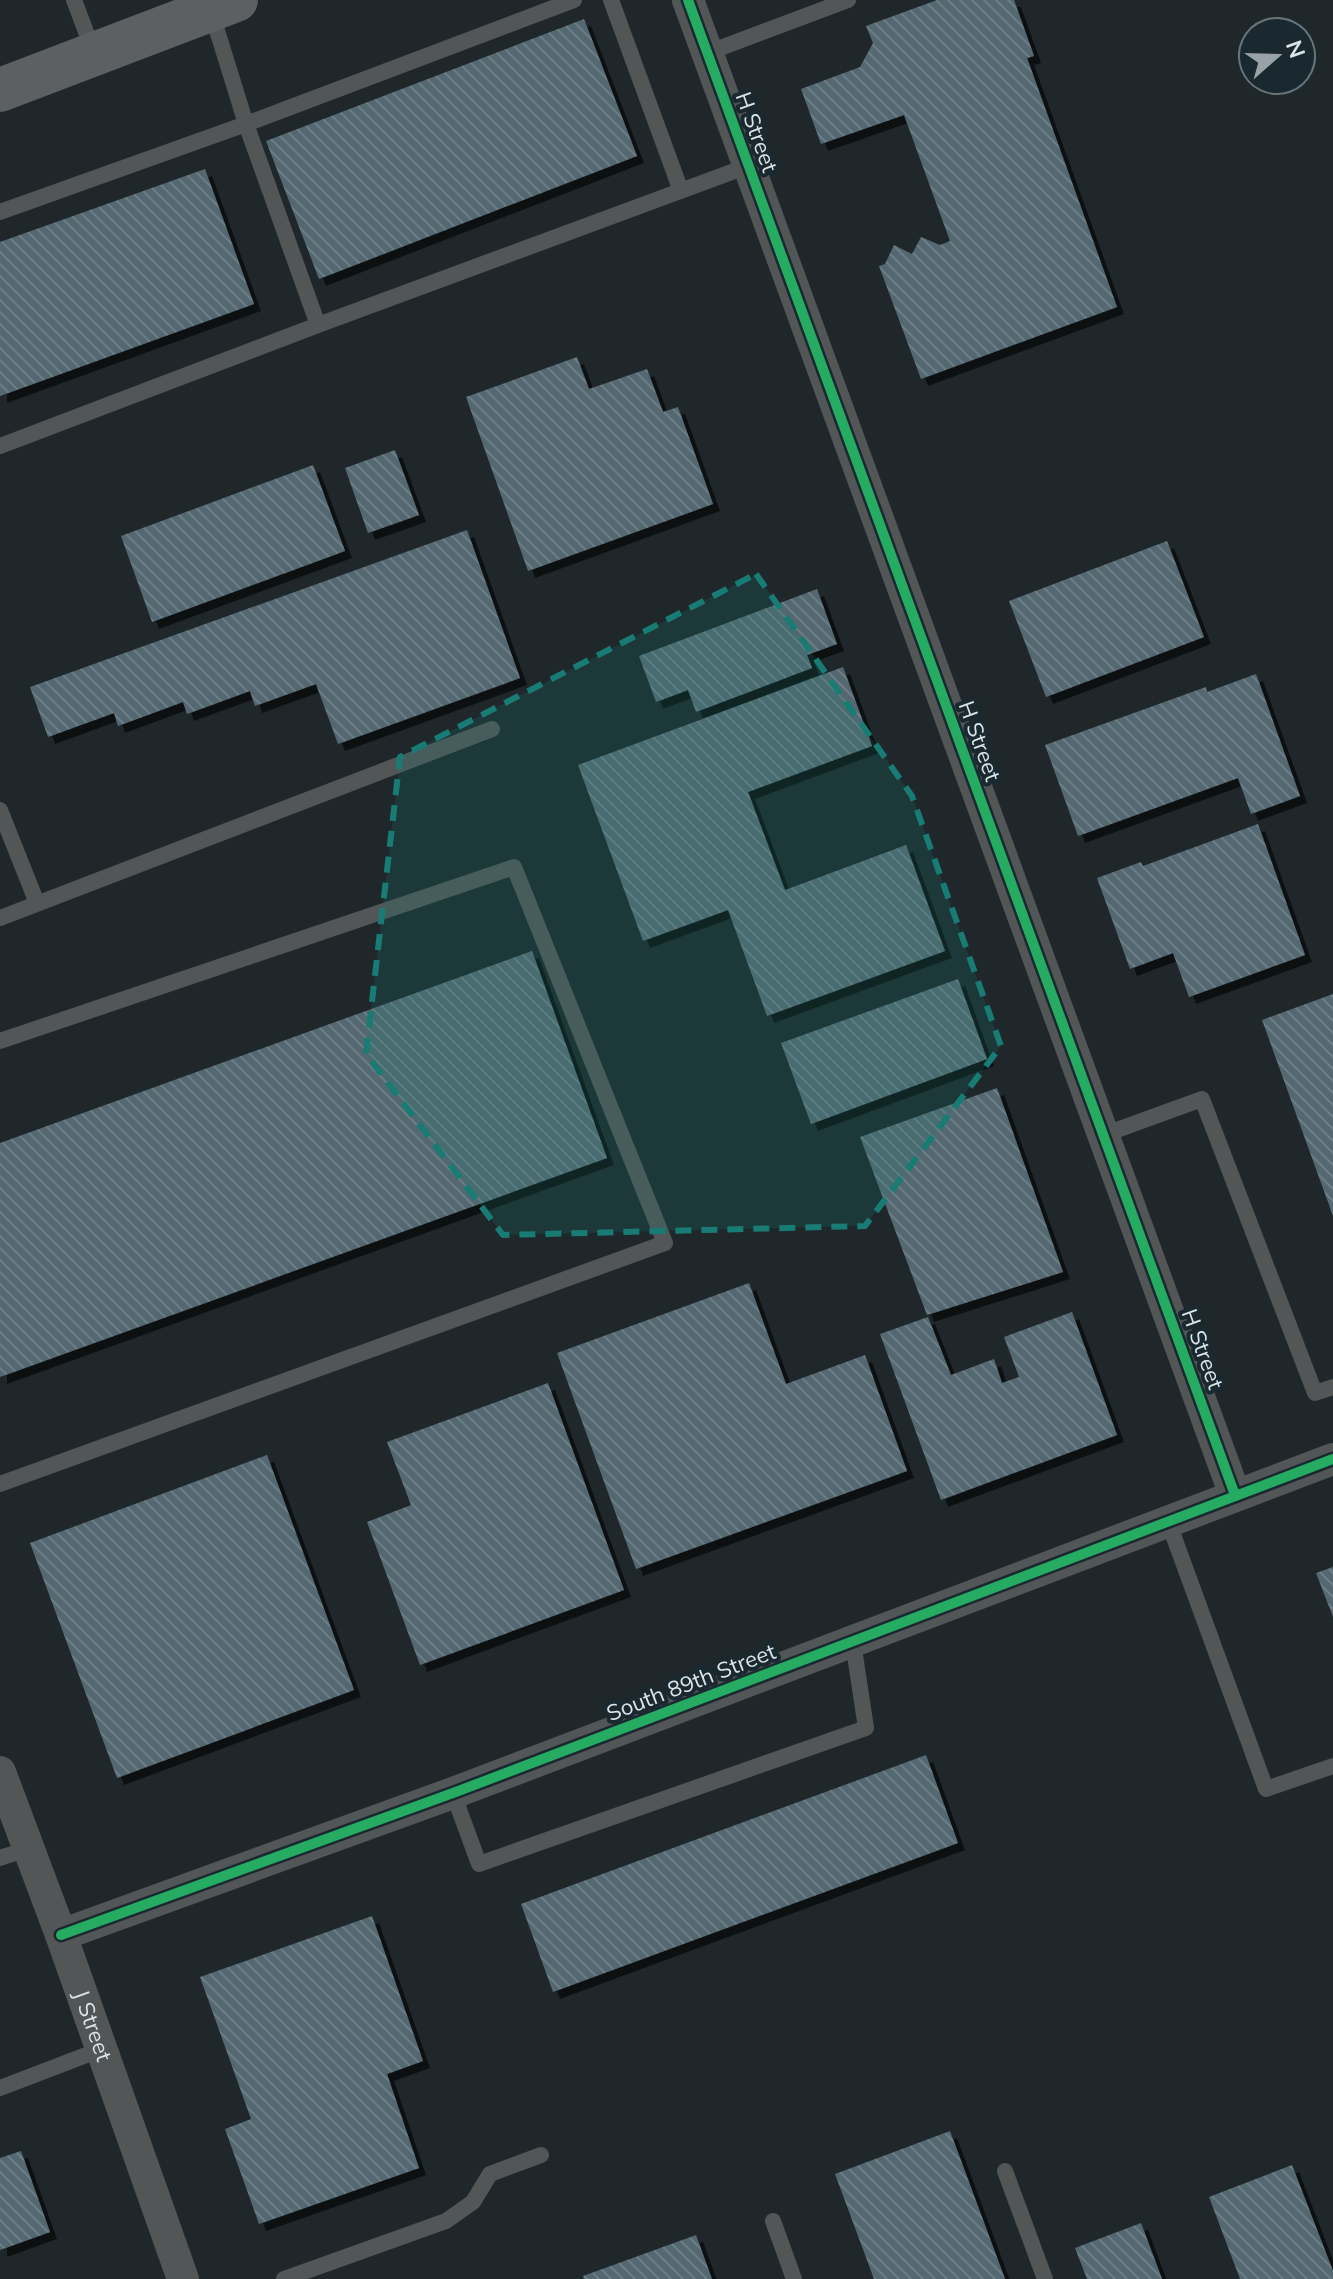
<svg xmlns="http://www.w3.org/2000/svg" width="1333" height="2279" font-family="Mulish,sans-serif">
<defs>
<pattern id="building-back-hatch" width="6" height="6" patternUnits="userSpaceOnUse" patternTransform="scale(2)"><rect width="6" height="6" fill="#546871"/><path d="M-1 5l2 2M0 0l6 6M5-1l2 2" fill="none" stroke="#6c7d85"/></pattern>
<filter id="shadow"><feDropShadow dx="7" dy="7" stdDeviation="0" flood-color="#0009"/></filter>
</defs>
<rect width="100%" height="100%" fill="#1f272b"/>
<path fill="url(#building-back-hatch)" filter="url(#shadow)" d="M937 0H1014L1034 56 1027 58 1117 307 921 379 879 266 885 264 894 245 912 254 921 237 940 245 950 241 904 115 821 144 801 89 860 67 873 43 866 26Z
M584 19 637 156 319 279 266 141Z
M205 169 254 304 0 396V242Z
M577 357 589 389 647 369 663 412 678 407 713 504 528 571 466 397Z
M395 450 419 515 368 533 345 468Z
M313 465 345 551 152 622 121 536Z
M467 530 520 678 338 744 316 684 255 706 250 691 187 714 183 702 118 726 114 713 48 737 30 687Z
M1167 541 1204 637 1046 697 1009 601Z
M817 589 837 644 807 655 812 668 696 712 688 690 656 702 639 656Z
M843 667 872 746 748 792 785 890 906 845 945 951 767 1016 728 910 643 941 578 765Z
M1256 674 1300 796 1251 814 1238 778 1078 836 1045 745 1206 687 1207 692Z
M1258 824 1305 955 1189 997 1173 953 1130 969 1097 878 1141 862 1143 866Z
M532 951 607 1158 0 1377V1143Z
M958 979 987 1059 811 1124 781 1043Z
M1333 994V1216L1262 1020Z
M997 1088 1063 1272 927 1315 860 1137Z
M749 1283 786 1384 865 1355 907 1471 636 1569 557 1353Z
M1072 1312 1117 1435 941 1500 880 1334 928 1317 951 1375 994 1359 1002 1383 1019 1377 1004 1337Z
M548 1383 624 1590 420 1665 367 1522 411 1505 387 1442Z
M267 1455 354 1690 117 1778 30 1543Z
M1333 1567V1617L1316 1573Z
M926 1755 958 1843 553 1992 521 1904Z
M372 1916 423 2061 387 2074 419 2168 259 2224 225 2129 251 2119 200 1977Z
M950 2131 1005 2279H874L835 2174Z
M21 2151 50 2232 0 2250V2158Z
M1292 2165 1333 2271V2279H1240L1209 2197Z
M1141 2223 1162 2279H1087L1075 2248Z
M696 2235 712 2279H584L583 2276Z"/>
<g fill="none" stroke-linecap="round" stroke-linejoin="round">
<path stroke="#525657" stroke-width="16" d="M74 0 94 53
M611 0 681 191
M211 11 246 124 318 325 748 166
M707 53 848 0
M0 212 246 124 574 0
M0 446 318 325
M0 810 37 903
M0 918 492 729
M0 1041 514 867 665 1243 0 1484
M1103 1135 1202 1099 1315 1393 1333 1387
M1168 1521 1266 1789 1333 1766
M453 1793 479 1864 866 1728 853 1642
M0 1858 28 1849
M0 2088 102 2049
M1005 2171 1045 2279
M773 2221 794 2279
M284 2279 446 2221 473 2202 490 2174 541 2155"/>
<g stroke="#525657" stroke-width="32">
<path d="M688 0 1235 1495"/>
<path id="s1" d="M0 1772 61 1935 183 2279"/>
<path d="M61 1935 453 1793 1333 1459"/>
</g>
<path stroke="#5c6062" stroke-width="44" d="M0 90 236 0"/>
<defs>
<path id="cycleway" d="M688 0 1235 1495
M61 1935 453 1793 1333 1459"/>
</defs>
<use href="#cycleway" stroke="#1a2930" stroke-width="15"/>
<use href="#cycleway" stroke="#26ab63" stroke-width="10"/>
</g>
<path fill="#197c74" fill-opacity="0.2" stroke="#197c74" stroke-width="6" stroke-dasharray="16 10" stroke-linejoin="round" d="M756 574 912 796 1001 1046 865 1226 503 1235 366 1054 400 757Z"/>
<g text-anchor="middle" stroke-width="8" stroke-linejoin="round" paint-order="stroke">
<g font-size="22" fill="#dbe4e9" stroke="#1a2930">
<text transform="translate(757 132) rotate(70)" y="8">H Street</text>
<text transform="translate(980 741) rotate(70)" y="8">H Street</text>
<text transform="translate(1203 1349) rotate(70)" y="8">H Street</text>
<text transform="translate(691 1682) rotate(-21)" y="8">South 89th Street</text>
<text dy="8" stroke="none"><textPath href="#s1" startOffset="270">J Street</textPath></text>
</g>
</g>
<g transform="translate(1277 56) rotate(70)"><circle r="38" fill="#1a2930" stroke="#67747a" stroke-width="2"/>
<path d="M0-6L14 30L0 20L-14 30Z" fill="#99a2a6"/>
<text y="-12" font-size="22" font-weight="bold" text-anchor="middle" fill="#dbe4e9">N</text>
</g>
</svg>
